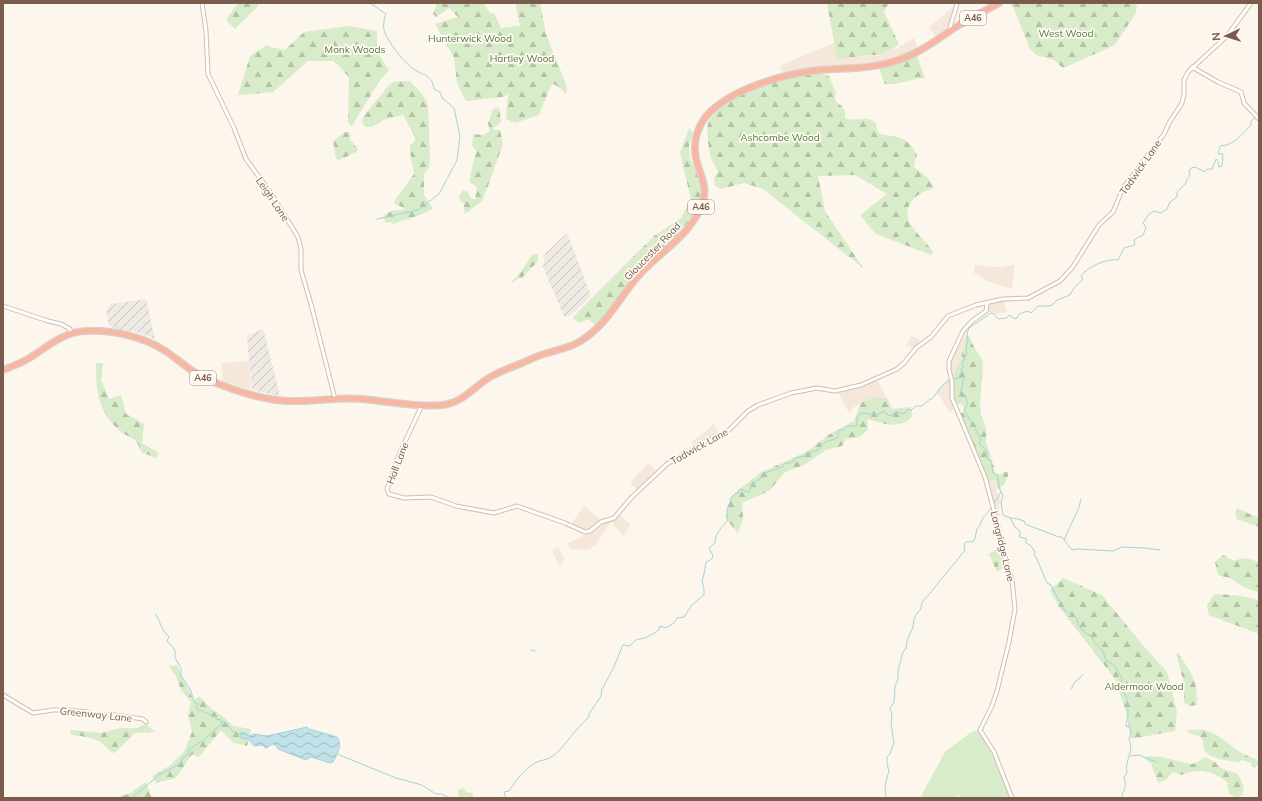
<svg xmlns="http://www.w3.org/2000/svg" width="1262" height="801" font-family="Mulish,sans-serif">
<defs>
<pattern id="industrial-furrows" width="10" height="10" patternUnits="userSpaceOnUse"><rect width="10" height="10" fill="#efe9e4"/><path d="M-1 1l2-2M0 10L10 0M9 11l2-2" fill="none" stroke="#c7c0bb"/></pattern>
<pattern id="forest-firs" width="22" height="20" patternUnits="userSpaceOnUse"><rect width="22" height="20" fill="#d8ecc9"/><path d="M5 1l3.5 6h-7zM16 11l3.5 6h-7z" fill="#b4c2a5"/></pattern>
<pattern id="cemetery-stones" width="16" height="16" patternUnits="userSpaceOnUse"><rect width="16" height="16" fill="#d8ecc9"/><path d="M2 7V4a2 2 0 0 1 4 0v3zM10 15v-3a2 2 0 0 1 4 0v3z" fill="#b4c2a5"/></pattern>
<pattern id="water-waves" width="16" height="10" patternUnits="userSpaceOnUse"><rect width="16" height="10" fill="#bfe3e8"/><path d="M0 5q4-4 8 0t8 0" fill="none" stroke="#a0bbbe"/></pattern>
</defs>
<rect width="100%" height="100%" fill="#fdf6ec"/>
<path fill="#f5e8da" d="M954 6 956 9 952 22 947 31 937 38 929 27Z
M914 38 918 50 903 56 888 60 865 64 800 69 782 73 779 66 836 42 840 57 876 56 896 49Z
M1015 264 1012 289 987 281 974 273 975 265 992 267H1002Z
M1004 300 1007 312 998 314 988 312 989 304Z
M962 334H964L966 339 962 379H953L951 375 950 364Z
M911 336 920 340 914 350 906 345Z
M249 361 251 390 223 381 221 363Z
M950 378 955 409 950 412 936 391Z
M877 380 887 398 867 399 853 408 849 413 838 392 856 388Z
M713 423 718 431 722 434 694 447 691 442 711 427Z
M648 463 657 472 637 489 630 483Z
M987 481H996L997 493 1001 499 999 505 1000 515H995Z
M584 505 599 519 605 522 619 515 630 524 627 531 623 536 611 522 595 546 588 550 570 549 568 543 587 534 585 531 571 525Z
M558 547 565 559 559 566 552 550Z"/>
<path fill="url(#industrial-furrows)" d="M567 233 591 296 570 316H564L543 267 545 254Z
M146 299 155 339 133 331H118L109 325 106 310 111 304Z
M263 329 280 396 252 390 247 336Z"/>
<path fill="#d8ecc9" d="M978 730 990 749 1010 798H959L960 795 952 798H920L945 752 970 733Z"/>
<path fill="url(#forest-firs)" d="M238 3H258V6L235 29 226 20Z
M437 3H484L490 13H494L501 28 520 26 515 3H540L546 34 567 87 566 93 554 84 551 85 539 115 515 123 506 119 508 94 503 97 466 101 457 83 454 58 435 24 458 17 449 8 436 17 433 14Z
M827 3H889L884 12 899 44C893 50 878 57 870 55L837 59Z
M1010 3H1137L1136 13 1115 45 1063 68 1054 60 1036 55 1030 49 1014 9Z
M349 26 377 31V52L389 70 378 83 352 126 348 123 349 77 334 61H308L273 92 238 95 250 56 266 46 285 50 304 32Z
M917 56 925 78C912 78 899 86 885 84L879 69Z
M822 74 829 76 836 93 835 97 837 103 842 106 845 112V118C858 123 864 114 876 123L877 131 880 134C900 138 905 135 917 154L914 167 928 178 934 188C923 191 913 196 909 206 901 224 925 238 933 252L931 255 876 234 860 215 887 194 855 175 818 176 825 211 863 268 763 189 744 183 721 189 715 186 714 178 718 172C716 168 713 163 711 158 709 151 706 131 708 124 714 101 779 78 801 75 808 74 815 74 822 74Z
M403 81H410L422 94 428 104 430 157 429 167 424 174V195L433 209C420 216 407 219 393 224L391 222 386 223 383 217C389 210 395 210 403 210L404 208 394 203 395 200 414 174 410 152V145L414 142 415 137 403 115 383 120 372 127H365L362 122 363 117 389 85 393 82Z
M499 107 501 122 493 128 494 130H500L503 144 488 186 482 201 465 214 463 202H461L459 196 463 190 468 192 471 199H475L477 187 469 182 476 151 472 146 473 134 483 135 490 131 488 123 493 109Z
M689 128 693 133 689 146 690 159 698 176 701 188 699 205 687 225 596 325 588 319 580 323 572 318 654 236 681 218 691 199 680 153Z
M345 132H349L351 136 349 138 357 148V152L339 160 336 159 333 141Z
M536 254H538V261L521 279 519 278 512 283V281L520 273 532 255Z
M966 335 970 337C972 347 980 353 983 363L980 404 981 415 986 428V442L994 467V471L996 474H1000L1004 472H1008V476L1004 485 1001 486V489H998L996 481 993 480 989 483 987 476 984 471 959 414 964 412 963 405 956 403 954 397V376L956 368 961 360Z
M96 363H103L101 380 109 399 121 395 126 414 144 424 142 443 159 453 156 458 141 452C140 449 138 444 136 441 132 437 124 435 120 431 98 412 96 391 96 363Z
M875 398H887L892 409 909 407 912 411 911 418C897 430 882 423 867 419L868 430 859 437 846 439 842 446 826 450 804 465 785 472 769 491 742 503 743 519 738 533 725 518 731 496 760 473 806 452 830 434 854 421 861 403 867 399Z
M1237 508 1259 518V527L1237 519 1235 513Z
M1223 555 1234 561C1243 557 1250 558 1259 563V593L1244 587 1232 579 1218 575 1215 562Z
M1063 578 1102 595 1141 643 1167 672 1177 712 1175 731 1131 739 1126 712 1115 679 1059 607 1050 590Z
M1214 594C1229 594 1244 596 1259 600V634L1209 615 1207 605Z
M1176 653 1179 654 1191 673 1196 685 1197 705 1190 706 1184 703V684Z
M177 665 194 701 199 696 212 709 225 718 233 726 251 729 247 746 234 743 221 730 199 757 192 754 176 778 156 783 152 776 169 766 184 752 192 732 188 715 191 702 181 690 176 676 169 666Z
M146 724 155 732 135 733 116 752 112 753C100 738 89 737 71 735L70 730 101 733 120 728H137Z
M1188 730C1193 730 1199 729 1204 730 1224 734 1237 756 1257 759L1258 763 1255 768 1252 767 1251 763 1242 760 1239 762C1230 761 1209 759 1204 750 1203 748 1204 744 1203 741 1200 735 1192 734 1187 732Z
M1147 756 1161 757 1191 764 1196 763 1205 757 1215 762 1221 768 1238 774 1244 787 1242 795 1237 798 1229 794 1227 782C1211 770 1199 768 1181 775L1173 772 1166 780 1158 783 1151 763 1144 758Z
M146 782 152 798H113L129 794Z
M464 788 466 792 473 793V798H459L458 790Z"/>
<path fill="url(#cemetery-stones)" d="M1001 547 1006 566 997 572 989 554Z"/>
<path fill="url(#water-waves)" stroke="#a5d3da" d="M307 727 309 729 337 737C343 744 337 755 333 762L330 763 311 757 306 760 278 749 276 745 272 744 268 747 265 748 263 745 254 746 248 739 241 738V733H245L249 736 253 734 267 736Z"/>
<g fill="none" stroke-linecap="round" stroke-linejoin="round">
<path stroke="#a5d3da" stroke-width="1" d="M370 3 386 14C384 19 383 25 384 30 387 41 403 61 412 68 423 76 432 74 434 89L440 92 442 98 454 108 460 136 457 160 439 194 418 210 377 219
M953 379 963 377
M994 503 1001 492
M1010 518 1018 519 1024 521 1025 524 1059 537H1062L1072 550 1078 549 1113 551 1122 547 1144 548 1160 550
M1064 540 1079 507 1081 499
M156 614 163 630 169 637 167 641 175 650V658L181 668V676L190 689 195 703 198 704 196 707 197 709 216 717V719L221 720V723L223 722 226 723 236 735 241 733
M531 650 535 651
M1071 689 1075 682 1083 675
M337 754 396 778 422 785 436 794H442L449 798
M1130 756 1139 755 1156 762
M132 798 159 775V773L161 774 181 763 183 758 189 753 188 750 205 739 221 724
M506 798 504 792 509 791C516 780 524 770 535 763 540 760 548 760 553 756 566 745 576 728 589 717V714L601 696 602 689 613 669 622 647 623 645 630 646C638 636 638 641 647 637 651 635 656 632 659 630L660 626 666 628 674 623 677 618 684 617 692 605 704 595V590L702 581 704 574 706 562 712 559 713 556 709 548 715 543C715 533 722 527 728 520 728 517 726 513 727 510 728 505 731 503 731 498L735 494 738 493 739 490 741 489 747 492H749L753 483 763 477 762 474 782 467 784 464 792 462 795 458 804 456 819 449 825 442 835 439 838 437V430H843L848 426H856L857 425V417L862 413 877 415 884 411 889 416 897 412 904 414 908 409 911 410 916 406H922L930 399H932C937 393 943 383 950 380
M887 798C883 793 886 778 889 772L887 763V757L890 754 894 743 891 723 892 715 890 708 894 702 895 686 898 679V671L903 652 906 649 907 641 913 627 914 619 917 613 921 609C921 607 921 605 922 603 924 598 929 595 932 591 942 577 955 564 965 550L964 545 966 542H973L975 538 977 529 980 525 983 518 992 507
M1123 798 1122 794C1126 788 1126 783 1124 777L1127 773C1124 760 1135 751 1129 739L1131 732 1130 727 1126 726C1126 721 1129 717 1128 712 1128 707 1126 704 1127 699L1120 685 1122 680 1121 676 1114 665 1107 661 1105 658 1103 651 1095 643 1092 637 1082 630 1078 624 1077 618C1072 616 1070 612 1064 610V607L1059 601 1051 585 1047 583 1036 557 1034 555 1035 552 1031 546 1025 542 1027 539 1020 537V531L1015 527 1010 518 1003 515 1001 503 1003 495 1000 490 997 475 993 473 991 461 987 459C987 451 986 448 979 444L981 439 964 410 968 404 965 395 960 396 964 375 961 370 963 367 962 364 967 353 966 348 968 342 967 334 969 328 991 313 994 314 998 319 1007 318 1009 315 1015 319 1017 318 1019 314 1028 311 1031 313 1038 306H1049L1052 305 1057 300 1070 295 1074 288 1083 279 1081 276C1087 267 1107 258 1118 260L1124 248 1135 245 1134 240 1143 235 1146 228 1143 223 1149 214 1154 211 1161 213 1167 209 1170 202 1177 197V192L1186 183V181C1189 177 1191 176 1189 171L1191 168 1195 167 1205 172 1207 169H1212L1216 159 1218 161 1219 167 1222 166 1223 154H1218L1220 146C1235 145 1242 134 1251 125V121L1255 118"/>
<defs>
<path id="street" d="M202 3 206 31 208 74 234 128 246 159 270 192 298 237 301 249V270L312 308 335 399
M950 31C949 25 956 12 957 3
M1192 67 1218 82 1241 92 1244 103 1259 119
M987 304 986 311 972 321 963 331 949 361V369L952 382V398L985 477 1002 541 1003 550 1012 580 1015 609 1009 642 997 691 992 706 980 730 994 752 1012 798
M3 306 48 321 61 324 70 329 71 333
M422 405 398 457 387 489 389 494 404 498 431 497 456 506 494 513 517 506 565 523 585 532 590 531 601 522 614 518 632 497 667 464 705 442 727 432 748 411 758 405 791 393 807 390 816 388 835 391 861 385 897 369 904 363 916 348 931 337 948 316 953 314 976 305 1003 299 1028 298 1060 281 1072 268 1099 225 1113 212 1123 188 1164 134 1169 123 1182 103 1184 94V80L1188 72 1227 36 1251 3
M3 695 33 713 53 710H67L87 712 95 715H115L143 719 146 722"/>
<path id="highway" d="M3 370C13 366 22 363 31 357 48 346 64 332 85 331 111 329 145 337 167 352 180 361 192 373 207 379 232 390 261 400 289 401 314 402 338 397 362 399 387 401 425 409 448 404 466 400 477 383 494 375 503 370 513 367 522 363 529 360 537 356 544 354 556 350 569 348 579 342 609 324 618 298 640 274 661 251 694 233 703 201 707 188 702 178 698 166 690 143 698 120 717 106 742 86 788 73 820 70 844 68 869 69 892 62 917 55 935 41 956 27 970 18 985 11 999 3"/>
</defs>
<use href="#street" stroke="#d1beb0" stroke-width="5"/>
<use href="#highway" stroke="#dad1cd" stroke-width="8"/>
<use href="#street" stroke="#fff" stroke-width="3"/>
<use href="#highway" stroke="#f7b7a3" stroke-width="5.5"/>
</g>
<g text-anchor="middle" stroke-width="3.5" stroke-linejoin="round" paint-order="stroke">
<g fill="#fffaf3" stroke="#a28b7f" stroke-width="1">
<rect x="960" y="11" width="26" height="14" rx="3"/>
<rect x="688" y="200" width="26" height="14" rx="3"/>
<rect x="190" y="371" width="26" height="14" rx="3"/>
</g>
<g font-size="9" font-weight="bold" fill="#7a5c4d">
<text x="973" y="21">A46</text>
<text x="701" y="210">A46</text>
<text x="203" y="381">A46</text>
</g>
<g font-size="10" fill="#537a41" stroke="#fffaf3">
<text x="1066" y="37">West Wood</text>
<text x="470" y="42">Hunterwick Wood</text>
<text x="355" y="53">Monk Woods</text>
<text x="522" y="62">Hartley Wood</text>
<text x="780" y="141">Ashcombe Wood</text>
<text x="1144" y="690">Aldermoor Wood</text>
</g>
<g font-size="10" fill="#7a5c4d" stroke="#fffaf3">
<text transform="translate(1140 167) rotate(-55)" y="4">Tadwick Lane</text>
<text transform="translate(273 199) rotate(56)" y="4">Leigh Lane</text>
<text transform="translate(652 251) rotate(-46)" y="4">Gloucester Road</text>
<text transform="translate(699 446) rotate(-29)" y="4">Tadwick Lane</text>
<text transform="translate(397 463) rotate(-69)" y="4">Hall Lane</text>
<text transform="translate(1003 546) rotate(76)" y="4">Langridge Lane</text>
<text transform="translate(96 714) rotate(6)" y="4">Greenway Lane</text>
</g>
</g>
<rect width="1262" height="801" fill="none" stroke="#7a5c4d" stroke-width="8"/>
<g transform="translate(1226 36) rotate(266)" stroke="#fffaf3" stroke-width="3" paint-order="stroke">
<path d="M0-3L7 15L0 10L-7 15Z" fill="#7a5c4d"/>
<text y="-6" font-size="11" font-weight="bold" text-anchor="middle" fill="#7a5c4d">N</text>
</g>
</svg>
